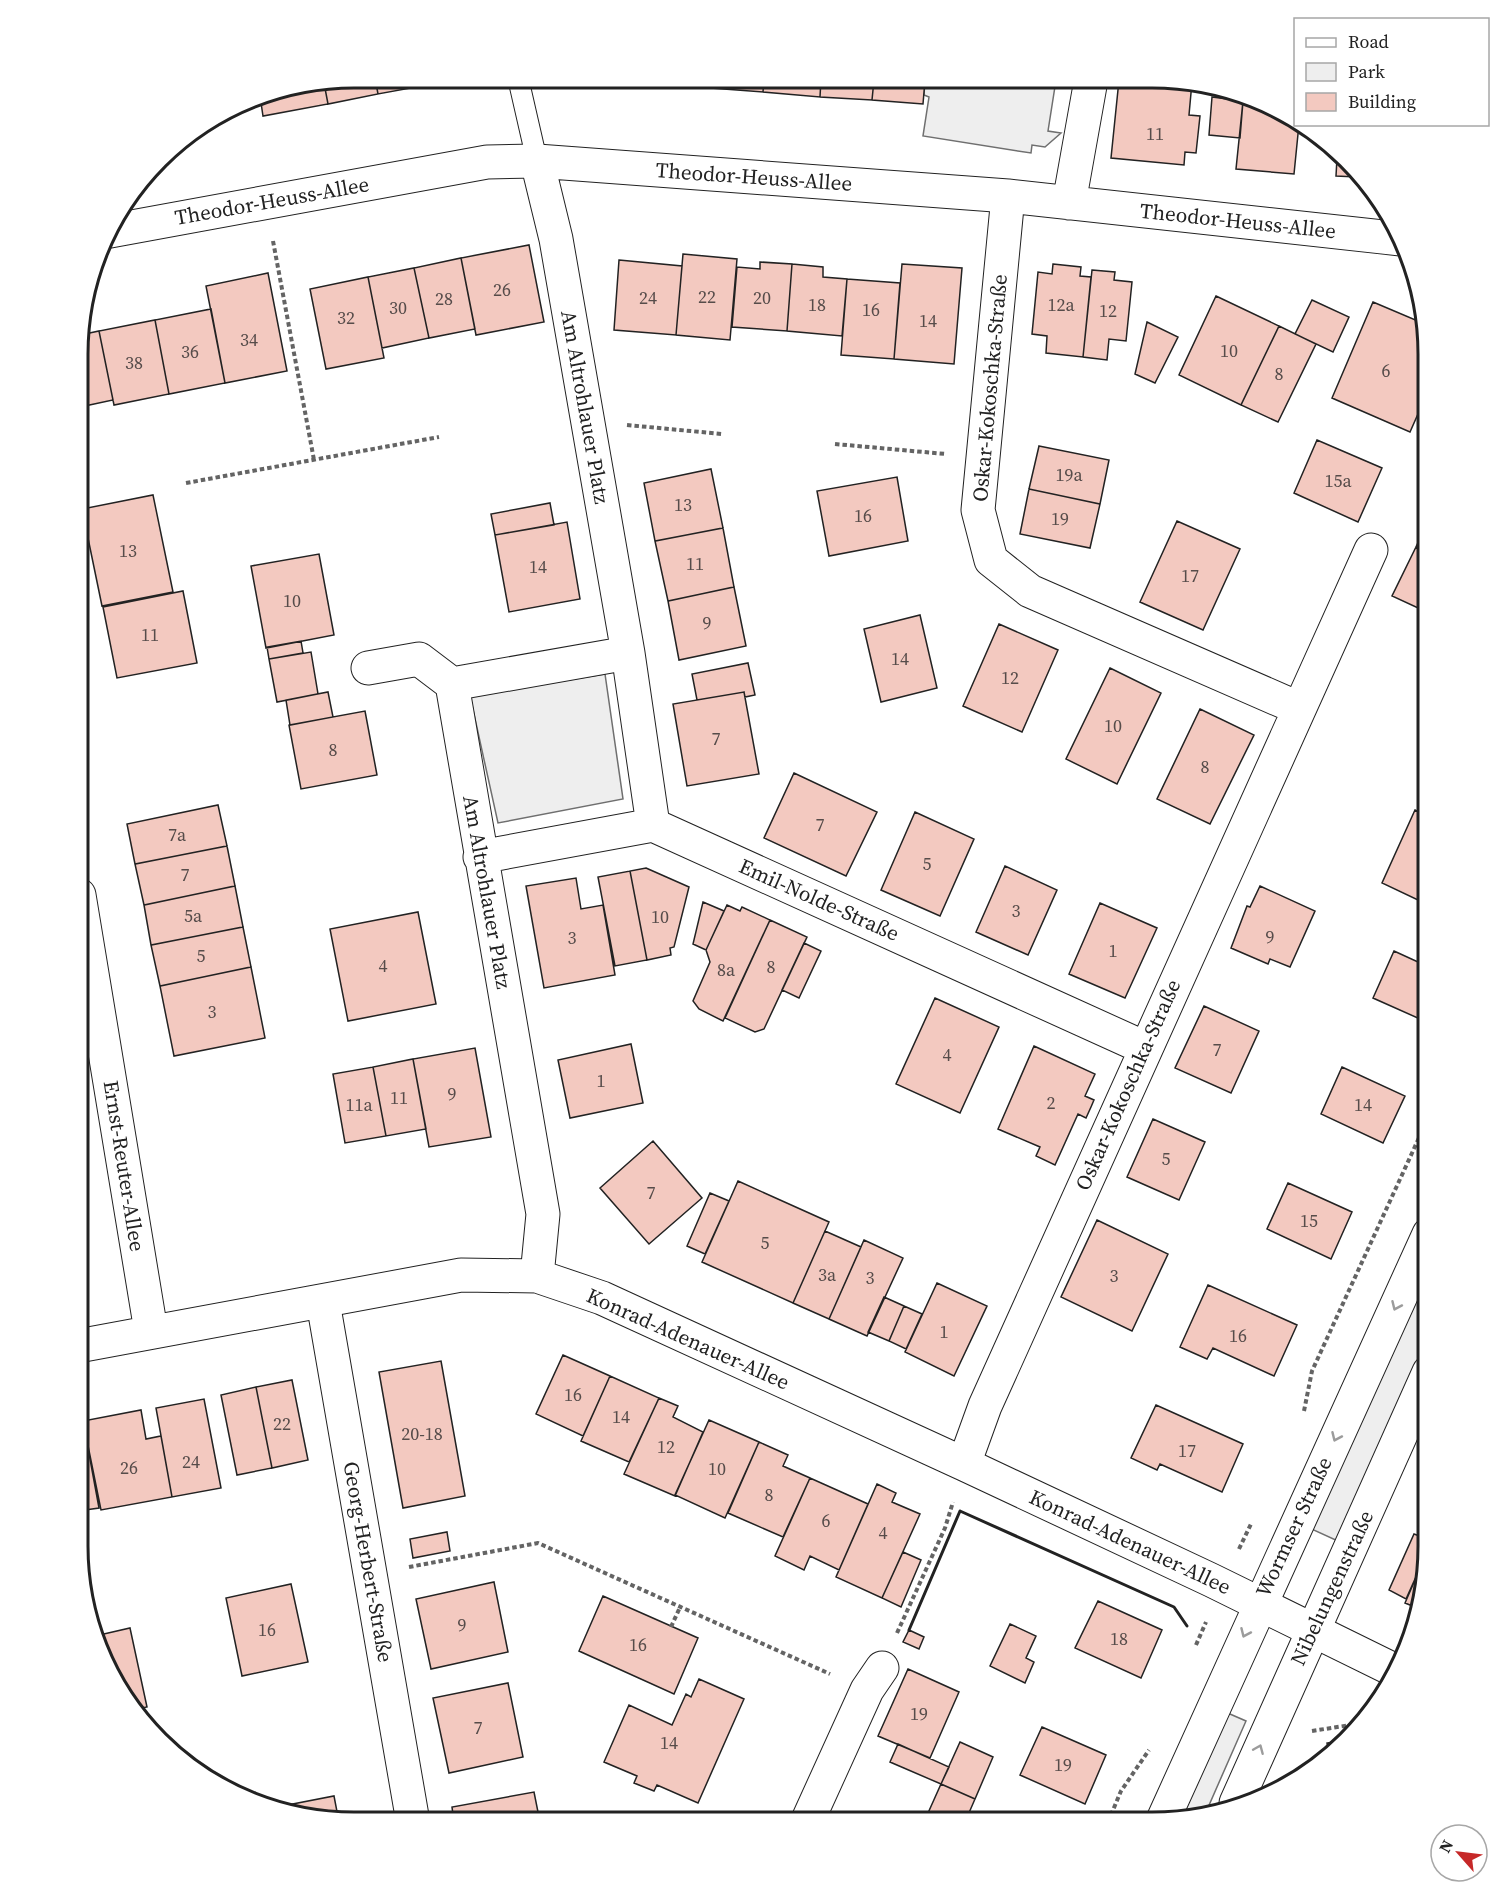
<svg xmlns="http://www.w3.org/2000/svg" width="1507" height="1901" font-family="'Source Serif 4',serif">
<rect width="100%" height="100%" fill="#fff"/>
<path fill="#eee" stroke="#6f6f6f" stroke-width="1.5" d="M925 80H1056L1048 131 1061 133 1045 147 1032 145 1031 153 923 136 929 97 924 95Z
M605 674 623 799 498 823 470 696Z
M1429 1257V1346L1340 1542 1307 1527Z
M1223 1711 1246 1721 1206 1812 1174 1821Z"/>
<path fill="#f3c9c0" stroke="#222" stroke-width="1.5" d="M354 78H375L378 94 328 104 324 83Z
M375 78H432L433 84 378 94Z
M432 78H462L433 84Z
M545 79H602V83Z
M644 79H675V81Z
M675 79H712L711 84 675 81Z
M712 79H764L763 92 711 88Z
M764 79H821L820 97 763 92Z
M821 79 874 80 872 100 820 97Z
M874 80H925L923 104 872 100Z
M1119 80 1192 82 1189 115 1200 116 1196 153 1185 152 1184 165 1111 158Z
M324 83 328 104 263 116 260 96 265 93Z
M1212 97 1243 101 1240 138 1209 135Z
M1243 101 1296 121V124H1299L1294 174 1236 169Z
M1337 158 1356 177 1336 176Z
M529 245 544 322 476 335 461 258Z
M683 254 737 259 730 340 676 335Z
M461 258 475 329 429 338 414 268Z
M619 260 682 266 676 335 614 330Z
M760 262 792 264 787 331 732 327 737 267 760 269Z
M792 264 823 267V277L847 279 842 336 787 331Z
M902 264 962 268 954 364 894 359Z
M1053 264 1081 267 1080 276 1091 277 1083 357 1046 353 1047 336 1032 334 1038 272 1052 274Z
M414 268 429 338 382 348 368 277Z
M1092 270 1115 272 1114 280 1132 282 1126 341 1109 339 1107 360 1083 357Z
M268 273 287 371 225 383 206 286Z
M368 277 384 358 326 369 310 289Z
M847 279 900 283 894 359 841 355Z
M1216 296 1279 326 1241 405 1179 375Z
M1312 300 1349 317 1333 352 1295 334Z
M1373 302 1425 324 1429 354V389L1410 432 1332 398Z
M211 309 225 383 169 394 155 320Z
M155 320 169 394 114 405 99 331Z
M1147 322 1178 337 1155 383 1135 374Z
M1279 326 1316 344 1278 422 1241 405Z
M99 331 113 400 80 407V335Z
M1317 440 1382 468 1358 522 1294 493Z
M1039 446 1109 460 1100 504 1029 489Z
M711 469 723 528 655 541 644 483Z
M897 477 908 541 829 556 817 491Z
M1029 489 1100 504 1090 548 1020 534Z
M153 495 173 592 102 606 82 509Z
M550 503 554 525 495 535 491 514Z
M1429 519V553L1416 547Z
M1177 521 1240 549 1203 630 1140 602Z
M567 522 580 599 509 612 495 535Z
M723 528 734 587 668 601 655 541Z
M1416 547 1429 553V613L1392 596Z
M319 554 334 635 266 648 251 566Z
M734 587 746 646 679 660 668 601Z
M183 591 197 663 117 678 103 607Z
M920 615 937 688 881 702 864 629Z
M999 624 1058 650 1022 732 963 706Z
M301 641 303 653 269 659 267 647Z
M311 652 318 694 277 702 269 659Z
M748 663 755 695 745 697 744 692 697 700 692 674Z
M1110 668 1161 693 1117 784 1066 759Z
M328 692 333 717 290 725 286 700Z
M744 692 759 774 687 786 673 704Z
M1200 709 1254 735 1210 824 1157 799Z
M365 711 377 775 301 789 289 725Z
M794 773 877 812 846 876 764 838Z
M218 805 227 846 135 864 127 824Z
M1415 810 1429 817V886L1426 885 1418 900 1382 883Z
M915 812 974 839 940 916 881 890Z
M227 846 235 886 144 905 135 864Z
M1005 866 1057 890 1028 955 976 932Z
M646 868 689 887 674 947 670 948 671 955 647 960 630 871Z
M630 871 647 960 615 966 598 877Z
M576 878 581 909 603 905 615 975 544 988 526 886Z
M235 886 243 927 151 945 144 905Z
M1260 886 1315 911 1290 967 1270 959 1268 964 1231 948 1247 906 1250 907Z
M703 902 724 911 706 950 693 944Z
M1100 903 1157 928 1125 998 1069 974Z
M727 905 740 911 742 907 770 920 723 1021 699 1009 693 1001 710 962 706 950Z
M418 912 436 1004 348 1021 330 929Z
M770 920 807 937 764 1029 755 1032 725 1018Z
M243 927 251 967 160 986 151 945Z
M804 943 821 951 799 998 782 990Z
M1394 951 1429 967V1023L1373 998Z
M251 967 265 1038 174 1056 160 986Z
M935 998 999 1027 960 1113 896 1084Z
M1204 1006 1259 1031 1231 1093 1175 1068Z
M631 1044 643 1103 570 1118 558 1060Z
M1034 1046 1095 1074 1085 1096 1094 1100 1091 1107 1086 1118 1078 1114 1055 1165 1036 1156 1040 1147 998 1129Z
M475 1048 491 1137 429 1147 413 1059Z
M413 1059 426 1129 386 1136 373 1067Z
M373 1067 386 1136 345 1143 333 1074Z
M1342 1067 1405 1096 1383 1143 1321 1114Z
M1153 1119 1205 1142 1179 1200 1127 1177Z
M653 1141 702 1198 649 1244 600 1188Z
M738 1181 829 1222 793 1303 702 1262Z
M1288 1183 1352 1212 1331 1259 1267 1229Z
M710 1193 729 1201 705 1254 687 1246Z
M1097 1220 1168 1254 1132 1331 1061 1297Z
M825 1231 861 1247 829 1319 793 1303Z
M864 1240 903 1258 867 1336 829 1319Z
M937 1283 987 1306 954 1376 905 1352Z
M1208 1285 1297 1325 1274 1376 1213 1348 1207 1359 1180 1347Z
M884 1297 904 1306 889 1341 868 1332Z
M904 1306 922 1314 906 1349 889 1341Z
M563 1355 610 1376 583 1436 536 1414Z
M441 1361 465 1496 403 1508 379 1372Z
M610 1376 659 1398 629 1462 581 1441Z
M292 1380 308 1460 272 1468 256 1387Z
M256 1387 272 1468 237 1475 221 1395Z
M659 1398 678 1406 673 1417 703 1432 675 1496 624 1474Z
M204 1399 221 1488 172 1497 156 1408Z
M1156 1405 1243 1444 1222 1492 1160 1464 1157 1470 1131 1458Z
M141 1410 146 1439 161 1436 172 1497 101 1510 83 1421Z
M709 1420 759 1442 725 1518 675 1495Z
M83 1421 99 1508 78 1511V1422Z
M759 1442 788 1455 783 1466 810 1478 783 1537 728 1513Z
M810 1478 868 1504 839 1570 810 1556 804 1570 775 1556Z
M877 1484 896 1493 892 1502 920 1514 882 1598 836 1577Z
M447 1532 450 1551 413 1558 410 1539Z
M1414 1534 1428 1539V1550L1406 1599 1389 1590Z
M1428 1550V1564L1415 1607 1405 1603Z
M903 1552 921 1560 901 1607 882 1598Z
M494 1582 508 1652 431 1669 416 1599Z
M291 1584 308 1662 242 1676 226 1598Z
M603 1596 698 1638 674 1694 579 1651Z
M1098 1601 1162 1630 1141 1678 1075 1648Z
M1010 1624 1036 1636 1026 1658 1034 1662 1025 1683 990 1666Z
M130 1628 147 1707 137 1709 115 1684 95 1636Z
M909 1630 924 1637 919 1649 903 1642Z
M908 1669 959 1692 930 1758 878 1736Z
M699 1679 744 1699 698 1803 657 1785 654 1791 634 1783 637 1776 604 1762 629 1705 672 1725 686 1694 691 1697Z
M508 1683 523 1757 449 1773 433 1698Z
M1042 1727 1106 1755 1085 1804 1020 1775Z
M1350 1739 1348 1742 1330 1756 1327 1743Z
M960 1742 993 1757 975 1799 941 1784Z
M898 1744 949 1767 941 1784 890 1762Z
M941 1784 975 1799 965 1822H924Z
M534 1792 540 1822H454L452 1807Z
M334 1796 339 1822 267 1809Z"/>
<g fill="none" stroke-linecap="round" stroke-linejoin="round">
<defs>
<path id="lane" d="M518 78 537 161"/>
<path id="street" d="M537 161 556 239 628 653 653 825
M1008 196 978 510 991 560 1030 591 1298 708
M1069 203 1091 80
M110 231 487 162 537 161 1008 196 1401 239
M368 668 419 659 452 684
M452 684 543 1214 537 1276
M452 684 628 653
M480 857 653 825 1145 1048
M79 895 151 1331
M323 1302 413 1822
M78 1346 461 1275 537 1276 602 1298 964 1464 1211 1580 1396 1671
M964 1464 985 1406 1371 550
M807 1822 867 1690 882 1668"/>
<path id="secondary" d="M1236 1803 1429 1372
M1162 1822 1429 1234"/>
</defs>
<use href="#lane" stroke="#222" stroke-width="22"/>
<use href="#street" stroke="#222" stroke-width="35"/>
<use href="#secondary" stroke="#222" stroke-width="35"/>
<path stroke="#646464" stroke-width="4" stroke-dasharray="4.5 3" stroke-linecap="butt" d="M273 241 314 460
M627 425 722 434
M835 444 946 454
M186 483 439 437
M1304 1411 1312 1371 1429 1116
M1239 1549 1251 1524
M409 1567 538 1543 830 1674
M671 1627 681 1605
M897 1633 945 1528 953 1502
M1196 1645 1206 1622
M1312 1731 1363 1723
M1108 1822 1121 1791 1149 1750"/>
<use href="#lane" stroke="#fff" stroke-width="20"/>
<use href="#street" stroke="#fff" stroke-width="33"/>
<use href="#secondary" stroke="#fff" stroke-width="33"/>
<path stroke="#222" stroke-width="3" d="M909 1630 960 1511 1174 1607 1187 1626"/>
</g>
<defs><path id="oneway-chevron" d="M-2-3.5L2.5 0L-2 3.5" fill="none" stroke-width="1.6" stroke-linecap="round" stroke-linejoin="round" transform="scale(1.5)"/></defs>
<g stroke="#9c9c9c">
<use href="#oneway-chevron" transform="translate(1396 1306) rotate(114)"/>
<use href="#oneway-chevron" transform="translate(1336 1437) rotate(114)"/>
<use href="#oneway-chevron" transform="translate(1245 1633) rotate(114)"/>
<use href="#oneway-chevron" transform="translate(1259 1749) rotate(-67)"/>
</g>
<g text-anchor="middle" stroke-width="4.5" stroke-linejoin="round" paint-order="stroke">
<g font-size="18" fill="#564c4a">
<text x="1155" y="140">11</text>
<text x="502" y="296">26</text>
<text x="707" y="303">22</text>
<text x="648" y="304">24</text>
<text x="762" y="304">20</text>
<text x="444" y="305">28</text>
<text x="817" y="311">18</text>
<text x="1061" y="311">12a</text>
<text x="398" y="314">30</text>
<text x="871" y="316">16</text>
<text x="1108" y="317">12</text>
<text x="346" y="324">32</text>
<text x="928" y="327">14</text>
<text x="249" y="346">34</text>
<text x="1229" y="357">10</text>
<text x="190" y="358">36</text>
<text x="134" y="369">38</text>
<text x="1386" y="377">6</text>
<text x="1279" y="380">8</text>
<text x="1069" y="481">19a</text>
<text x="1338" y="487">15a</text>
<text x="683" y="511">13</text>
<text x="863" y="522">16</text>
<text x="1060" y="525">19</text>
<text x="128" y="557">13</text>
<text x="695" y="570">11</text>
<text x="538" y="573">14</text>
<text x="1190" y="582">17</text>
<text x="292" y="607">10</text>
<text x="707" y="629">9</text>
<text x="150" y="641">11</text>
<text x="900" y="665">14</text>
<text x="1010" y="684">12</text>
<text x="1113" y="732">10</text>
<text x="716" y="745">7</text>
<text x="333" y="756">8</text>
<text x="1205" y="773">8</text>
<text x="820" y="831">7</text>
<text x="177" y="841">7a</text>
<text x="927" y="870">5</text>
<text x="185" y="881">7</text>
<text x="1016" y="917">3</text>
<text x="193" y="922">5a</text>
<text x="660" y="923">10</text>
<text x="1270" y="943">9</text>
<text x="572" y="944">3</text>
<text x="1113" y="957">1</text>
<text x="201" y="962">5</text>
<text x="383" y="972">4</text>
<text x="771" y="973">8</text>
<text x="726" y="976">8a</text>
<text x="212" y="1018">3</text>
<text x="1217" y="1056">7</text>
<text x="947" y="1061">4</text>
<text x="601" y="1087">1</text>
<text x="452" y="1100">9</text>
<text x="399" y="1104">11</text>
<text x="1051" y="1109">2</text>
<text x="359" y="1111">11a</text>
<text x="1363" y="1111">14</text>
<text x="1166" y="1165">5</text>
<text x="651" y="1199">7</text>
<text x="1309" y="1227">15</text>
<text x="765" y="1249">5</text>
<text x="827" y="1281">3a</text>
<text x="1114" y="1282">3</text>
<text x="870" y="1284">3</text>
<text x="944" y="1338">1</text>
<text x="1238" y="1342">16</text>
<text x="573" y="1401">16</text>
<text x="621" y="1423">14</text>
<text x="282" y="1430">22</text>
<text x="422" y="1440">20-18</text>
<text x="666" y="1453">12</text>
<text x="1187" y="1457">17</text>
<text x="191" y="1468">24</text>
<text x="129" y="1474">26</text>
<text x="717" y="1475">10</text>
<text x="769" y="1501">8</text>
<text x="826" y="1527">6</text>
<text x="883" y="1539">4</text>
<text x="462" y="1631">9</text>
<text x="267" y="1636">16</text>
<text x="1119" y="1645">18</text>
<text x="638" y="1651">16</text>
<text x="919" y="1720">19</text>
<text x="478" y="1734">7</text>
<text x="669" y="1749">14</text>
<text x="1063" y="1771">19</text>
</g>
<g font-size="21" fill="#222" stroke="#fff">
<text transform="translate(754 177) rotate(4)" y="7">Theodor-Heuss-Allee</text>
<text transform="translate(272 201) rotate(-10)" y="7">Theodor-Heuss-Allee</text>
<text transform="translate(1238 221) rotate(6)" y="7">Theodor-Heuss-Allee</text>
<text transform="translate(990 388) rotate(-85)" y="7">Oskar-Kokoschka-Straße</text>
<text transform="translate(585 407) rotate(80)" y="7">Am Altrohlauer Platz</text>
<text transform="translate(487 892) rotate(80)" y="7">Am Altrohlauer Platz</text>
<text transform="translate(819 900) rotate(24)" y="7">Emil-Nolde-Straße</text>
<text transform="translate(1128 1085) rotate(-66)" y="7">Oskar-Kokoschka-Straße</text>
<text transform="translate(124 1166) rotate(81)" y="7">Ernst-Reuter-Allee</text>
<text transform="translate(688 1339) rotate(24)" y="7">Konrad-Adenauer-Allee</text>
<text transform="translate(1294 1527) rotate(-65)" y="7">Wormser Straße</text>
<text transform="translate(1130 1542) rotate(25)" y="7">Konrad-Adenauer-Allee</text>
<text transform="translate(368 1562) rotate(80)" y="7">Georg-Herbert-Straße</text>
<text transform="translate(1332 1588) rotate(-65)" y="7">Nibelungenstraße</text>
</g>
</g>
<path d="M0 0H1507V1901H0ZM354 88H1152A266 266 0 0 1 1418 354V1546A266 266 0 0 1 1152 1812H354A266 266 0 0 1 88 1546V354A266 266 0 0 1 354 88Z" fill="#fff" fill-rule="evenodd"/>
<path fill="none" stroke="#222" stroke-width="3" d="M354 88H1152A266 266 0 0 1 1418 354V1546A266 266 0 0 1 1152 1812H354A266 266 0 0 1 88 1546V354A266 266 0 0 1 354 88Z"/>
<rect x="1294" y="18" width="195" height="108" fill="#ffffff" stroke="#a7a7a7" stroke-width="1.5"/>
<rect x="1306" y="38" width="30" height="9" fill="#ffffff" stroke="#a7a7a7" stroke-width="1.5"/>
<text x="1348" y="48" font-size="18" fill="#222222">Road</text>
<rect x="1306" y="63" width="30" height="18" fill="#eeeeee" stroke="#a7a7a7" stroke-width="1.5"/>
<text x="1348" y="78" font-size="18" fill="#222222">Park</text>
<rect x="1306" y="93" width="30" height="18" fill="#f3c9c0" stroke="#a7a7a7" stroke-width="1.5"/>
<text x="1348" y="108" font-size="18" fill="#222222">Building</text>
<g transform="translate(1459 1853) rotate(298)"><circle r="28" fill="#ffffff" stroke="#a7a7a7" stroke-width="1.5"/>
<path d="M0-4.5L10 22L0 15L-10 22Z" fill="#c62828"/>
<text y="-9" font-size="16" font-weight="bold" text-anchor="middle" fill="#222222">N</text>
</g>
</svg>
